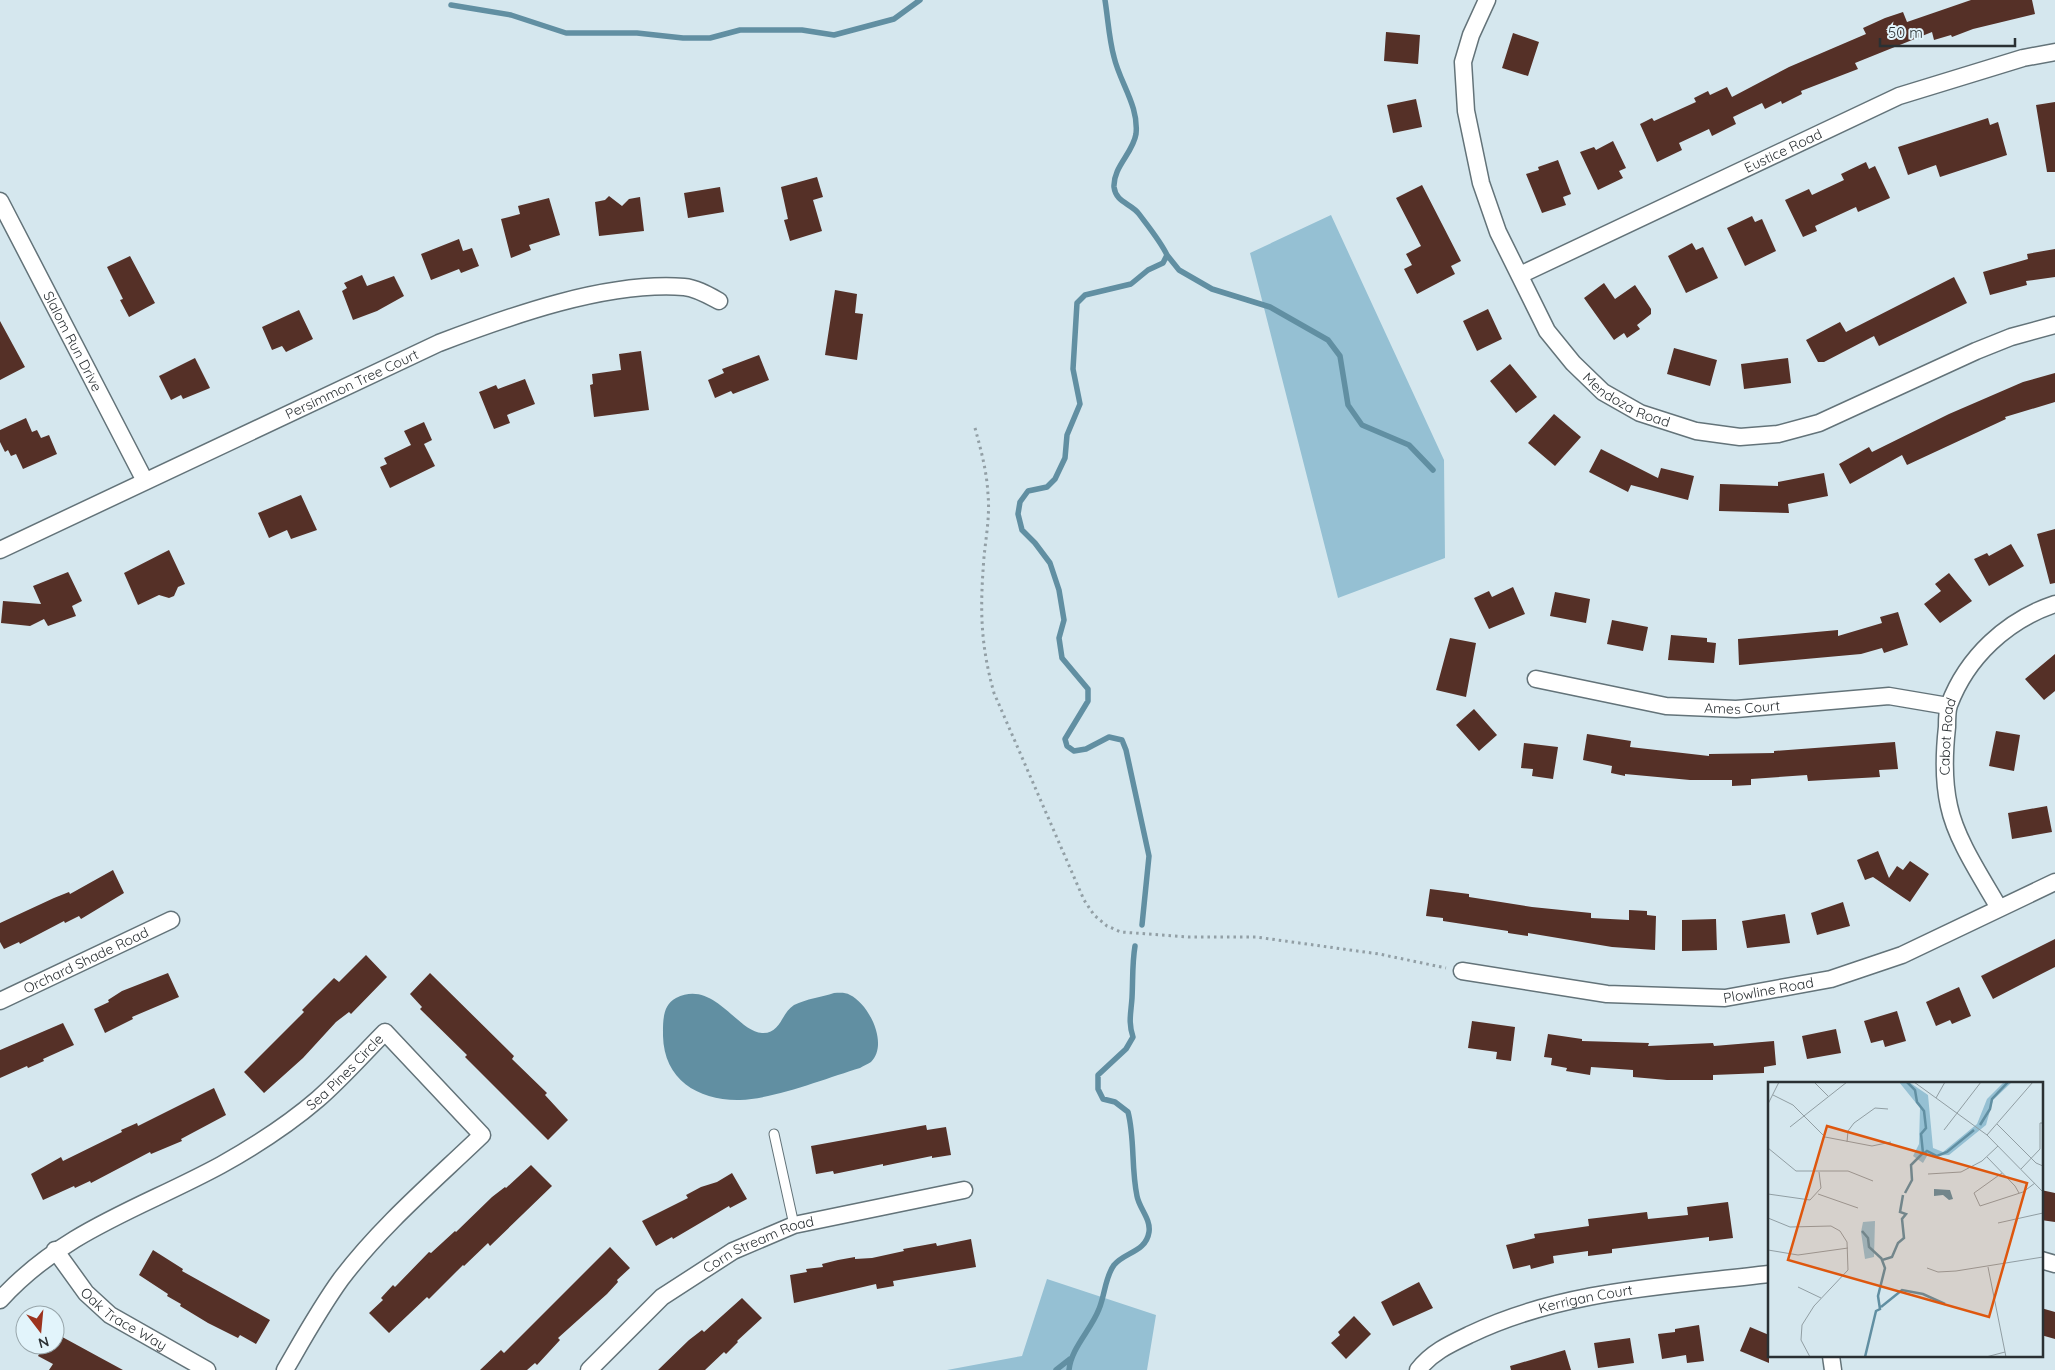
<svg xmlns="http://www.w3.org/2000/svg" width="2055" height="1370" font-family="Quicksand,sans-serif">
<rect width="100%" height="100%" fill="#d5e7ee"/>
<path fill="#95c0d3" d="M1331 215 1444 460 1445 558 1338 598 1250 253Z
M1047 1279 1156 1315 1147 1370H947L1022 1356Z"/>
<path fill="#618fa2" d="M834 993C839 993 845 992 850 995 869 1004 889 1044 871 1062 868 1064 863 1066 860 1068 827 1078 774 1099 740 1100 699 1101 664 1080 663 1036 663 1023 662 1005 676 998 714 979 736 1031 762 1033 781 1034 781 1013 794 1005 806 999 822 997 834 993Z"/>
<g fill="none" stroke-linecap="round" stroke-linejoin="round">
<path stroke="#618fa2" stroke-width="5.5" d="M1105 0C1108 19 1109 39 1114 57 1120 83 1139 106 1136 134 1133 153 1113 167 1114 187 1116 203 1131 203 1139 214 1148 226 1161 242 1167 255L1163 263 1148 270 1131 284 1085 295 1077 303 1073 369 1080 404 1067 435 1065 458 1055 479 1047 487 1028 491 1020 502 1018 514 1022 530 1035 543 1050 563 1059 590 1064 620 1059 638 1062 658 1088 689V701L1065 739 1067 746 1074 751 1086 749 1109 737 1122 740 1126 750 1149 856 1142 925
M451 5 511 15 566 33H637L683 38H710L740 30H802L834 35 894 19 920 0
M1167 255 1179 270 1212 289 1270 307 1328 340 1340 356 1348 405 1362 425 1409 445 1433 470
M1056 1370 1070 1359
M1069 1370C1071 1348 1091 1330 1099 1309 1105 1295 1105 1277 1114 1265 1125 1252 1146 1252 1149 1232 1151 1219 1139 1208 1137 1196 1131 1168 1135 1139 1128 1112L1115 1102 1103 1099 1098 1089V1075L1126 1049 1133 1037C1128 1022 1131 1013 1132 998 1133 980 1132 964 1135 946"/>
</g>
<path fill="#553027" d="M1971 0H2032L2035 14 1973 29 1952 37 1951 35 1934 40 1932 32 1855 63 1858 69 1801 91 1802 94 1782 104 1781 101 1765 109 1762 103 1733 117 1736 124 1712 136 1709 129 1679 143 1682 150 1657 162 1640 124 1652 118 1654 121 1696 102 1694 98 1708 91 1710 95 1727 87 1732 97 1789 67 1866 34 1863 28 1885 18 1903 12 1907 22Z
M1386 32 1420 35 1418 64 1384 61Z
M1513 33 1539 42 1528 76 1502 68Z
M1416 99 1422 127 1393 133 1387 105Z
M2055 102V172H2047L2036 105Z
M1988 118 1990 125 1998 122 2007 155 1940 177 1936 165 1908 175 1898 147Z
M1613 141 1626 168 1619 171 1623 178 1598 190 1580 152 1594 147 1596 150Z
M1558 160 1571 194 1563 197 1566 205 1542 213 1526 174 1539 170 1538 167Z
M1866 162 1869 169 1875 166 1890 198 1858 212 1856 207 1815 226 1817 231 1803 237 1785 200 1809 189 1812 195 1844 180 1841 174Z
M817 177 823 197 813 200 822 231 790 241 784 220 788 219 781 187Z
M1422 185 1461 261 1451 266 1455 274 1417 294 1404 269 1412 265 1406 254 1421 246 1396 198Z
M720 187 724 212 688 218 684 193Z
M609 196 622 206 629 199 640 197 644 231 599 236 595 202 605 200Z
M549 198 560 235 529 245 531 250 511 258 501 219 520 214 518 206Z
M1752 216 1755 222 1762 219 1776 251 1745 266 1727 228Z
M459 239 463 251 472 248 479 266 461 273 459 269 431 280 421 254Z
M1692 243 1696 250 1703 247 1718 278 1686 293 1668 256Z
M2055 249V277L2026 281 2027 285 1990 295 1983 272 2028 259 2027 254Z
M130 256 155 303 129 317 120 300 123 299 107 267Z
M362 275 367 286 394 276 404 296 377 311 353 320 342 291 347 288 344 283Z
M1954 277 1967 303 1879 346 1874 336 1824 362H1818L1806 340 1840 322 1846 332Z
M1604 283 1615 299 1635 285 1651 309V314L1637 325 1640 329 1627 338 1624 333 1614 340 1584 298Z
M835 290 857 294 855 313 863 314 857 360 825 355Z
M1488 309 1502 339 1477 351 1463 321Z
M299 310 313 339 286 352 282 346 272 350 262 327Z
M0 321 25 367 0 380Z
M1674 348 1717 360 1710 386 1667 374Z
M641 351 649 410 594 417 590 385 593 384 592 374 621 370 619 354Z
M759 355 769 380 733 394 731 391 715 398 708 380 724 373 722 369Z
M195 358 210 388 183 399 181 395 171 400 159 376Z
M1788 358 1791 383 1744 389 1741 364Z
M1510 364 1537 397 1516 413 1490 381Z
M2055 373V402L2005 417 2006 419 1907 465 1902 455 1850 484 1839 464 1869 447 1872 452 1949 414 2023 382Z
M525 379 535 404 507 415 510 423 494 429 479 392 496 385 498 389Z
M1554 414 1581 437 1555 466 1528 443Z
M26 418 32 432 37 430 41 438 49 435 57 454 23 469 16 454 11 456 8 450 5 452 0 442V430Z
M424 422 432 440 424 444 435 466 390 488 380 467 387 464 384 458 411 445 404 431Z
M1601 449 1658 478 1661 468 1694 476 1688 500 1631 485 1628 492 1589 472Z
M1824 473 1828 496 1788 504 1789 513 1719 511 1720 484 1778 486V482Z
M301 495 317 530 291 539 287 530 269 538 258 513Z
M2055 529V583L2050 584 2037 534Z
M2011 544 2024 566 1989 586 1974 559 1987 553 1989 556Z
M169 550 185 584 178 587 174 596 169 598 159 595 138 605 124 573Z
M68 572 82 601 72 606 76 616 48 626 44 619 30 626 1 623 3 601 41 604 33 586Z
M1949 573 1972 601 1940 623 1924 604 1941 591 1935 584Z
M1513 587 1525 614 1489 629 1474 598 1489 591 1492 597Z
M1555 592 1590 599 1586 623 1550 616Z
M1898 612 1908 645 1884 653 1882 648 1861 654 1739 665 1738 639 1838 630V636L1882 623 1880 617Z
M1612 620 1648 627 1643 651 1607 644Z
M1671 635 1707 638V642L1716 643 1714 663 1668 660Z
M1450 638 1476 643 1466 697 1436 690Z
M2055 654V691L2044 700 2025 679Z
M1474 709 1497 735 1479 751 1456 725Z
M1996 731 2020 735 2014 771 1989 766Z
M1587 734 1631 741 1630 747 1709 756V754L1774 753V751L1895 742 1898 769 1879 770 1880 777 1808 781 1807 775 1751 779V785L1732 786V780H1690L1625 774V776L1611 773 1612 766 1583 760Z
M1524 743 1558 747 1553 779 1532 776 1533 769 1521 768Z
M2047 806 2052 832 2012 839 2008 813Z
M1878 851 1889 878 1897 866 1903 870 1910 861 1929 874 1910 902 1873 877 1865 880 1857 860Z
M113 870 124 893 81 919 79 916 65 923 64 921 20 944 19 942 4 949 0 942V923L54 898 69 892 70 894Z
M1430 889 1469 894V897L1532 907 1591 913V918L1629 920V910L1647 911V915L1656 916 1655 950 1612 947 1528 933V936L1508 933V931L1443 921V918L1426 916Z
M1843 902 1850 926 1817 935 1811 913Z
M1785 914 1790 943 1747 948 1742 921Z
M1716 919 1717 950 1682 951V920Z
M2055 939V967L1993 999 1981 976Z
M366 955 387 977 351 1014 349 1012 336 1022 303 1058 264 1093 244 1072 304 1012 302 1010 334 978 339 982Z
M168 973 179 997 132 1017 133 1019 105 1033 94 1009 109 1002 108 1000 122 991Z
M430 973 514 1056 512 1059 547 1093 545 1095 568 1120 548 1140 465 1057 467 1055 420 1009 422 1007 410 994Z
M1959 987 1971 1016 1952 1024 1950 1020 1936 1026 1926 1002Z
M1897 1011 1906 1041 1885 1047 1883 1040 1871 1043 1864 1021Z
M1472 1021 1515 1027 1511 1061 1496 1059 1497 1052 1468 1048Z
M63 1023 74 1045 43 1059 44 1061 28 1068 27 1066 0 1078V1050Z
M1836 1029 1841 1053 1807 1059 1802 1036Z
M1548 1034 1582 1039V1041L1649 1043 1648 1046 1713 1043 1714 1046 1774 1041 1776 1065 1764 1067V1073L1713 1075V1080H1667L1633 1077V1070L1591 1067 1590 1075 1566 1071 1567 1068 1551 1065 1552 1058 1544 1057Z
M214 1088 226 1115 181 1139 182 1141 151 1154 150 1152 91 1183 90 1181 75 1188 74 1186 43 1200 31 1174 61 1157 63 1161 122 1132 121 1130 137 1123 138 1126Z
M926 1125 927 1130 946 1127 951 1155 932 1158V1156L883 1166V1164L834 1174 833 1171 816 1174 811 1146Z
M531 1165 552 1186 490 1246 488 1243 464 1266 463 1265 429 1299 427 1297 389 1333 369 1313 383 1300 381 1298 393 1285 395 1287 429 1252 431 1253 455 1231 456 1232 492 1197 505 1187 506 1188Z
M732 1173 747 1199 730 1208 729 1206 673 1239 672 1237 656 1246 642 1221 688 1198 686 1195 701 1187 717 1182Z
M2041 1190 2055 1193V1222L2041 1220Z
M1728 1202 1733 1238 1709 1241V1237L1612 1249V1253L1588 1256V1251L1553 1256 1554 1263 1531 1269 1530 1265 1513 1269 1506 1245 1535 1238 1534 1234 1589 1226 1588 1219 1647 1212 1648 1219 1688 1215 1687 1207Z
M971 1239 976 1267 893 1281 894 1286 877 1289 876 1284 794 1303 790 1275 807 1272 806 1269 823 1267 822 1264 838 1260 855 1257V1259L872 1258 904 1251 903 1249 936 1243 937 1246Z
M610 1247 630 1268 617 1280 618 1282 607 1294 558 1338 560 1340 537 1365 535 1363 527 1370H480L501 1350 504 1353Z
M153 1250 183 1269 182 1271 270 1320 256 1344 240 1335 238 1338 208 1323 180 1306 181 1304 167 1296 168 1294 139 1275Z
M1419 1282 1433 1308 1393 1326 1381 1302Z
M742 1298 762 1318 737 1341 738 1342 726 1354 724 1352 705 1370H658L689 1340 702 1330 704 1332Z
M2041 1308 2055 1312V1339L2041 1335Z
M1354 1316 1371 1334 1346 1359 1331 1343 1340 1335 1338 1332Z
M1699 1325 1704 1361 1687 1363 1686 1355 1662 1359 1658 1334 1675 1332V1329Z
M1750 1327 1769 1335V1363L1740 1351Z
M55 1333 99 1357 123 1370H49L53 1364 38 1356 44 1345H55Z
M1630 1338 1634 1363 1598 1368 1594 1343Z
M1565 1350 1571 1370H1511L1510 1366Z"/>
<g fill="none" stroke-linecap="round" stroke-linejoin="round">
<defs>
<path id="lane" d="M774 1134 794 1225"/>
<g id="street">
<path id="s1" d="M1487 0 1471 35 1463 62 1466 111 1481 183 1498 232 1547 331 1573 363 1603 392 1640 413 1696 431 1740 437 1778 434 1819 423 1976 351 2011 337 2055 325"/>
<path id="s2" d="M0 201 145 481"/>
<path id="s3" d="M1520 275 1899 96 2023 58 2055 52"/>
<path id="s4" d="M0 550 439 343C510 316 607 281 684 287 696 288 708 295 719 301"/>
<path id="s5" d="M1536 679 1666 706 1736 709 1889 696 1948 706"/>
<path id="s6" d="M1999 908C1982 878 1956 840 1949 806 1943 780 1944 754 1947 727 1947 720 1947 711 1949 705 1967 657 2007 620 2055 604"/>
<path id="s7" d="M1462 971 1607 994 1725 998 1831 979 1902 955 2055 882"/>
<path id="s8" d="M0 1001 171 920"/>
<path id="s9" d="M55 1250 86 1293 110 1315 207 1370"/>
<path d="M2041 1260 2055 1264"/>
<path id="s10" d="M0 1300C64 1230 142 1208 221 1165 255 1146 289 1124 318 1099 342 1078 363 1054 385 1032L482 1135C434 1181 381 1226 341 1279 320 1308 303 1339 285 1370"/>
<path d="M1831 1356 1833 1370"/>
<path id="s11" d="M589 1370 662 1297 733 1251 794 1225 964 1190"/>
<path id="s12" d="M1418 1370C1432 1352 1450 1344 1471 1334 1563 1290 1668 1286 1769 1274"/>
</g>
</defs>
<use href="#lane" stroke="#637379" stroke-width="11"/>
<use href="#street" stroke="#637379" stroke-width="19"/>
<path stroke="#929fa5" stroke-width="3" stroke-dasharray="2.5 4" stroke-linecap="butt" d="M975 428C981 450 987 472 988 495 990 515 986 537 984 557 980 608 980 643 994 693L1084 900 1094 915 1107 926 1121 932 1188 937H1256L1379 954 1446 968"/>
<use href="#lane" stroke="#fff" stroke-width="9"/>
<use href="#street" stroke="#fff" stroke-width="16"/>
</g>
<g text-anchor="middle" stroke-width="5" stroke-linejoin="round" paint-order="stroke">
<g font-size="14" fill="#2a3033" stroke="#e2f4fb">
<text dy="5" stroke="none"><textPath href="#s3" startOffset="291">Eustice Road</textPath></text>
<text dy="5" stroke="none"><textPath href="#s2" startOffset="158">Slalom Run Drive</textPath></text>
<text dy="5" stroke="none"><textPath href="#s4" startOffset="389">Persimmon Tree Court</textPath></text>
<text dy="5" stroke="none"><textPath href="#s1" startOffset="459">Mendoza Road</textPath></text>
<text dy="5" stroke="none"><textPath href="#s5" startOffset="209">Ames Court</textPath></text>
<text dy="5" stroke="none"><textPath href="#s6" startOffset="184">Cabot Road</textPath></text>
<text dy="5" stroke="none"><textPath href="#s8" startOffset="95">Orchard Shade Road</textPath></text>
<text dy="5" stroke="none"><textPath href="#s7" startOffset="309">Plowline Road</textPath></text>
<text dy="5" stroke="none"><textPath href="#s10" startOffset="416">Sea Pines Circle</textPath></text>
<text dy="5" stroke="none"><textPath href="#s11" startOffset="214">Corn Stream Road</textPath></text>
<text dy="5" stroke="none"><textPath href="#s12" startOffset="185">Kerrigan Court</textPath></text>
<text dy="5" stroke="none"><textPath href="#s9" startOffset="99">Oak Trace Way</textPath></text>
</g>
</g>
<g transform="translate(1768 1082)">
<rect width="275" height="275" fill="#d5e7ee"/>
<path d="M131 0H141L160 13 165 66 175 70 209 42 219 17 236 0H244L225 18 218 43 181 73 159 74 155 81 145 74 151 62 152 26ZM107 139 106 175 97 177 93 150 95 140Z" fill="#95c0d3"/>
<path d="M166 107 182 108 185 117 181 118 175 113 166 114Z" fill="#618fa2"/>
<path fill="none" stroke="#618fa2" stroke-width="2.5" d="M212 43 222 27 224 17 240 0M155 72 159 69 169 74 179 70 206 48M137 111 144 98 143 83 155 71 153 52 158 46 156 29 149 20 147 8 139 0M94 149 100 156 101 165 114 177M113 225 134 208 155 212 177 222M97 275 108 229 112 227 110 214 117 186 114 178 124 175 130 161 136 156 134 137 138 132 132 130 135 113"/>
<path fill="none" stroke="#919ea3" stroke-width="1" d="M46 0 60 14M146 0 219 53 275 110M5 13 25 23 57 55 104 64 123 60M168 16 177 0M0 22 11 0M229 42 268 81 275 84M22 45 79 0M176 48 213 0M219 53 265 0M79 60 80 49 86 41 107 26 120 27M0 66 28 89H80L105 99M219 75 247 104 251 111M253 87 272 67V41H275M234 91 206 111 212 124 255 110 267 101M160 92 193 90 214 79 230 64M0 112 42 118 53 106 51 90M50 112 90 126M0 136 22 145 63 144 72 149 79 160 80 188 46 224 34 243 33 258 42 275M230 141 275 131M0 168 30 173 80 166M220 185 238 275M159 186 170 190 188 189 275 175M30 205 53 216M218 275 237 270"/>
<path fill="#de570e" fill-opacity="0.15" stroke="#de570e" stroke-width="2.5" d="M59 44 259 101 221 235 20 178Z"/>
<rect width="275" height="275" fill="none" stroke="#2a3033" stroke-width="2.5"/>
</g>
<g transform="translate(40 1330) rotate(164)"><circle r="24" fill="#e2f4fb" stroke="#98a6ab"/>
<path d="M0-4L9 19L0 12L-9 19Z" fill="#9c331e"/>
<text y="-8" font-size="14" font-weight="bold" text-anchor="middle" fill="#2a3033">N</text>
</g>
<path d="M1880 38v8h135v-8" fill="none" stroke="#2a3033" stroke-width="2.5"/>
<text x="1888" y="38" font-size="15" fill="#2a3033" stroke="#e2f4fb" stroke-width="4" paint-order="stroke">50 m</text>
</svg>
